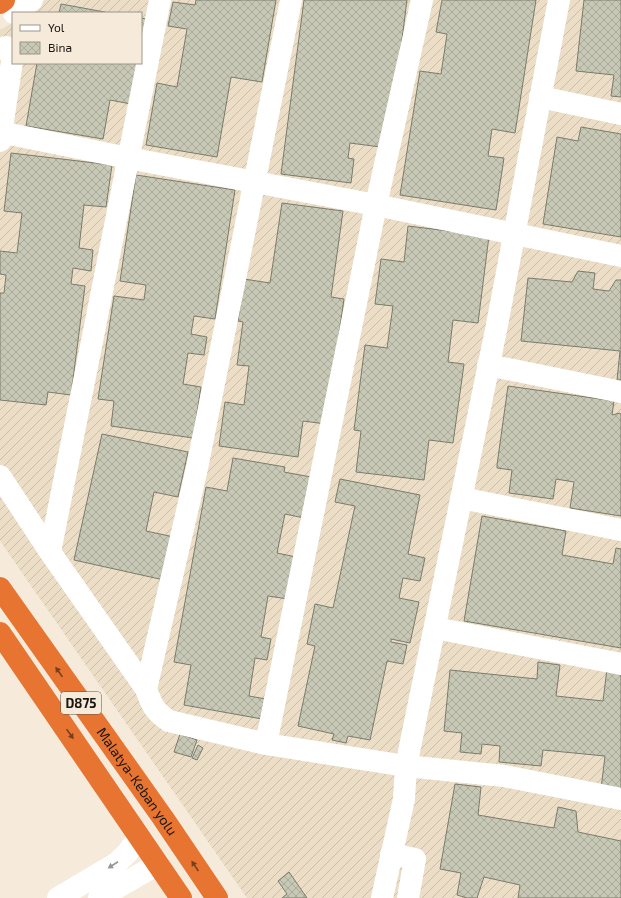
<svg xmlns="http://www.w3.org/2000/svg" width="621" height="898" font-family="'Exo 2',sans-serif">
<defs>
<pattern id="industrial-furrows" width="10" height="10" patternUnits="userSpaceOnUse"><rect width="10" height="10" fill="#ecddc7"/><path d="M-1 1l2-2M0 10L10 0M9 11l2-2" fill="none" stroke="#cabdaa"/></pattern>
<pattern id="building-cross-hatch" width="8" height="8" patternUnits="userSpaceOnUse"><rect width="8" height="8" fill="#c7c8b6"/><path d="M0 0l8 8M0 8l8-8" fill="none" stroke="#aaab9b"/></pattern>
</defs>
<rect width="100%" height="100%" fill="#f6ebdb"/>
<path fill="url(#industrial-furrows)" d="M45 0H621V898H247L0 541V30L13 22V63H141V13H26Z"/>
<path fill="url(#building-cross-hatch)" stroke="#7b7b6b" d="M196 0H276L262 82 231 77 217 157 146 145 157 83 177 87 187 29 168 26 173 2 195 5Z
M304 0H407L388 148 350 143 348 158 354 159 351 183 281 174Z
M442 0H536L515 133 492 129 488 156 504 158 496 210 400 195 420 71 441 74 447 34 436 32Z
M584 0H621V97L611 96 614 75 576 71Z
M61 4 110 13H59Z
M141 18 146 19 141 47Z
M37 63H138L131 104 110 100 103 139 26 126Z
M581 127 621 134V237L543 224 557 137 578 141Z
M11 153 112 165 106 207 84 205 79 248 93 250 91 271 73 268 71 284 85 286 71 395 48 392 46 405 0 400V293H4L6 275 0 274V251L17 253 22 213 4 211Z
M136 175 235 190 215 319 194 316 191 334 207 337 204 355 188 353 183 384 201 387 193 438 111 426 114 401 98 399 114 296 144 300 146 285 120 281Z
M282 203 343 211 331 297 344 299 326 424 303 421 298 457 219 446 225 402 244 405 249 366 237 365 243 322 238 321 244 279 270 283Z
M408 226 489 236 478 323 453 320 448 362 464 364 453 443 429 440 424 480 356 472 361 431 354 430 365 345 387 348 393 306 375 304 381 259 404 262Z
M578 271 595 273 593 289 609 291 616 280H621V380H617L620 351 521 341 528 278 572 282Z
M508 386 614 401 612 415 620 413 621 415V516L570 508 574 482 556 479 553 499 509 493 512 470 497 468V465Z
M102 434 188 452 178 497 154 492 146 531 174 537 164 580 74 560Z
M233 458 285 467 284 472 311 477 304 518 285 514 277 553 296 557 288 599 268 596 261 637 271 639 267 660 255 658 249 696 266 699 262 719 184 705 191 665 174 662 206 487 227 491Z
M340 479 420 495 408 554 425 558 420 581 403 578 399 598 419 602 410 643 391 639V642L407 645 403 664 387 661 370 740 348 736 346 743 332 740 334 734 298 726 315 646 307 644 315 604 333 608 355 506 335 502Z
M482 516 566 531 562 555 613 564 616 548 621 549V648L464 621Z
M538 662 560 665 556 696 603 701 607 669 621 671V791L601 789 605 756 543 750 541 766 499 762 500 746 482 744 481 754 460 752 462 733 444 731 450 670 537 679Z
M180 734 197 740 191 757 174 752Z
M198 745 203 748 197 760 192 758Z
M455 784 481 787 478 815 554 828 558 807 576 811 578 832 621 841V898H518L520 885 484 877 477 898H467L457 895 461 873 440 869Z
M289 872 307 898H282L287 894 278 881Z"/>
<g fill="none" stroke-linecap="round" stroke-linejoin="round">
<path stroke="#fff" stroke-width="22" d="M14 13 32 0
M0 49 6 47 13 55 0 141
M540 97 621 114
M0 132 128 158 376 205 621 256
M488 365 621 392
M0 476 50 552 146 689C152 705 154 711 169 721L266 744 406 766 504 776 621 799
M461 498 621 530
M50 552 160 0
M435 628 621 664
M146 689 197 468 291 0
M266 744 376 205 422 0
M391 854 415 859 408 898
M58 898 117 863 128 852 139 837
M99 898 158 864
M382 898 404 799 406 766 496 330 559 0"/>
<g stroke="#e77531" stroke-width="22">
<path d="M0 3 4 0"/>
<path id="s1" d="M0 588 163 818 217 898"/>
<path d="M0 633 181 898"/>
</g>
</g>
<defs><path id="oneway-solid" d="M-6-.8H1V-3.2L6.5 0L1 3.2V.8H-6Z"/></defs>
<g fill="#76401f">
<use href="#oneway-solid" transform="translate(59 672) rotate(-125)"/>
<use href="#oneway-solid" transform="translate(70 734) rotate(55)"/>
<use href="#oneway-solid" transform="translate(195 866) rotate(-124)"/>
</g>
<use fill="#989693" href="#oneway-solid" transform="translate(113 865) rotate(147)"/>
<g text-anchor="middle" stroke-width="3" stroke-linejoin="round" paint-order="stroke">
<rect fill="#f6ebdb" stroke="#5b554d" stroke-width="1" x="61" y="692" width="40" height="22" rx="3"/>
<g font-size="13" font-weight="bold" fill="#191510">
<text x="81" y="708">D875</text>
</g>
<g font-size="14" fill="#191510" stroke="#f6ebdb">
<text dy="5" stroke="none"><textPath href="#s1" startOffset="237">Malatya-Keban yolu</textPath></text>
</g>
</g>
<rect x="12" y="12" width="130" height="52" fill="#f6ebdb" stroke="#9e958a"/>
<rect x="20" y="25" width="20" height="6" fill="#ffffff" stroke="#9e958a"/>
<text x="48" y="32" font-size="12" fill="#191510">Yol</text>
<rect x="20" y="42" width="20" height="12" fill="url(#building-cross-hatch)" stroke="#9e958a"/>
<text x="48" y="52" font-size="12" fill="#191510">Bina</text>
</svg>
